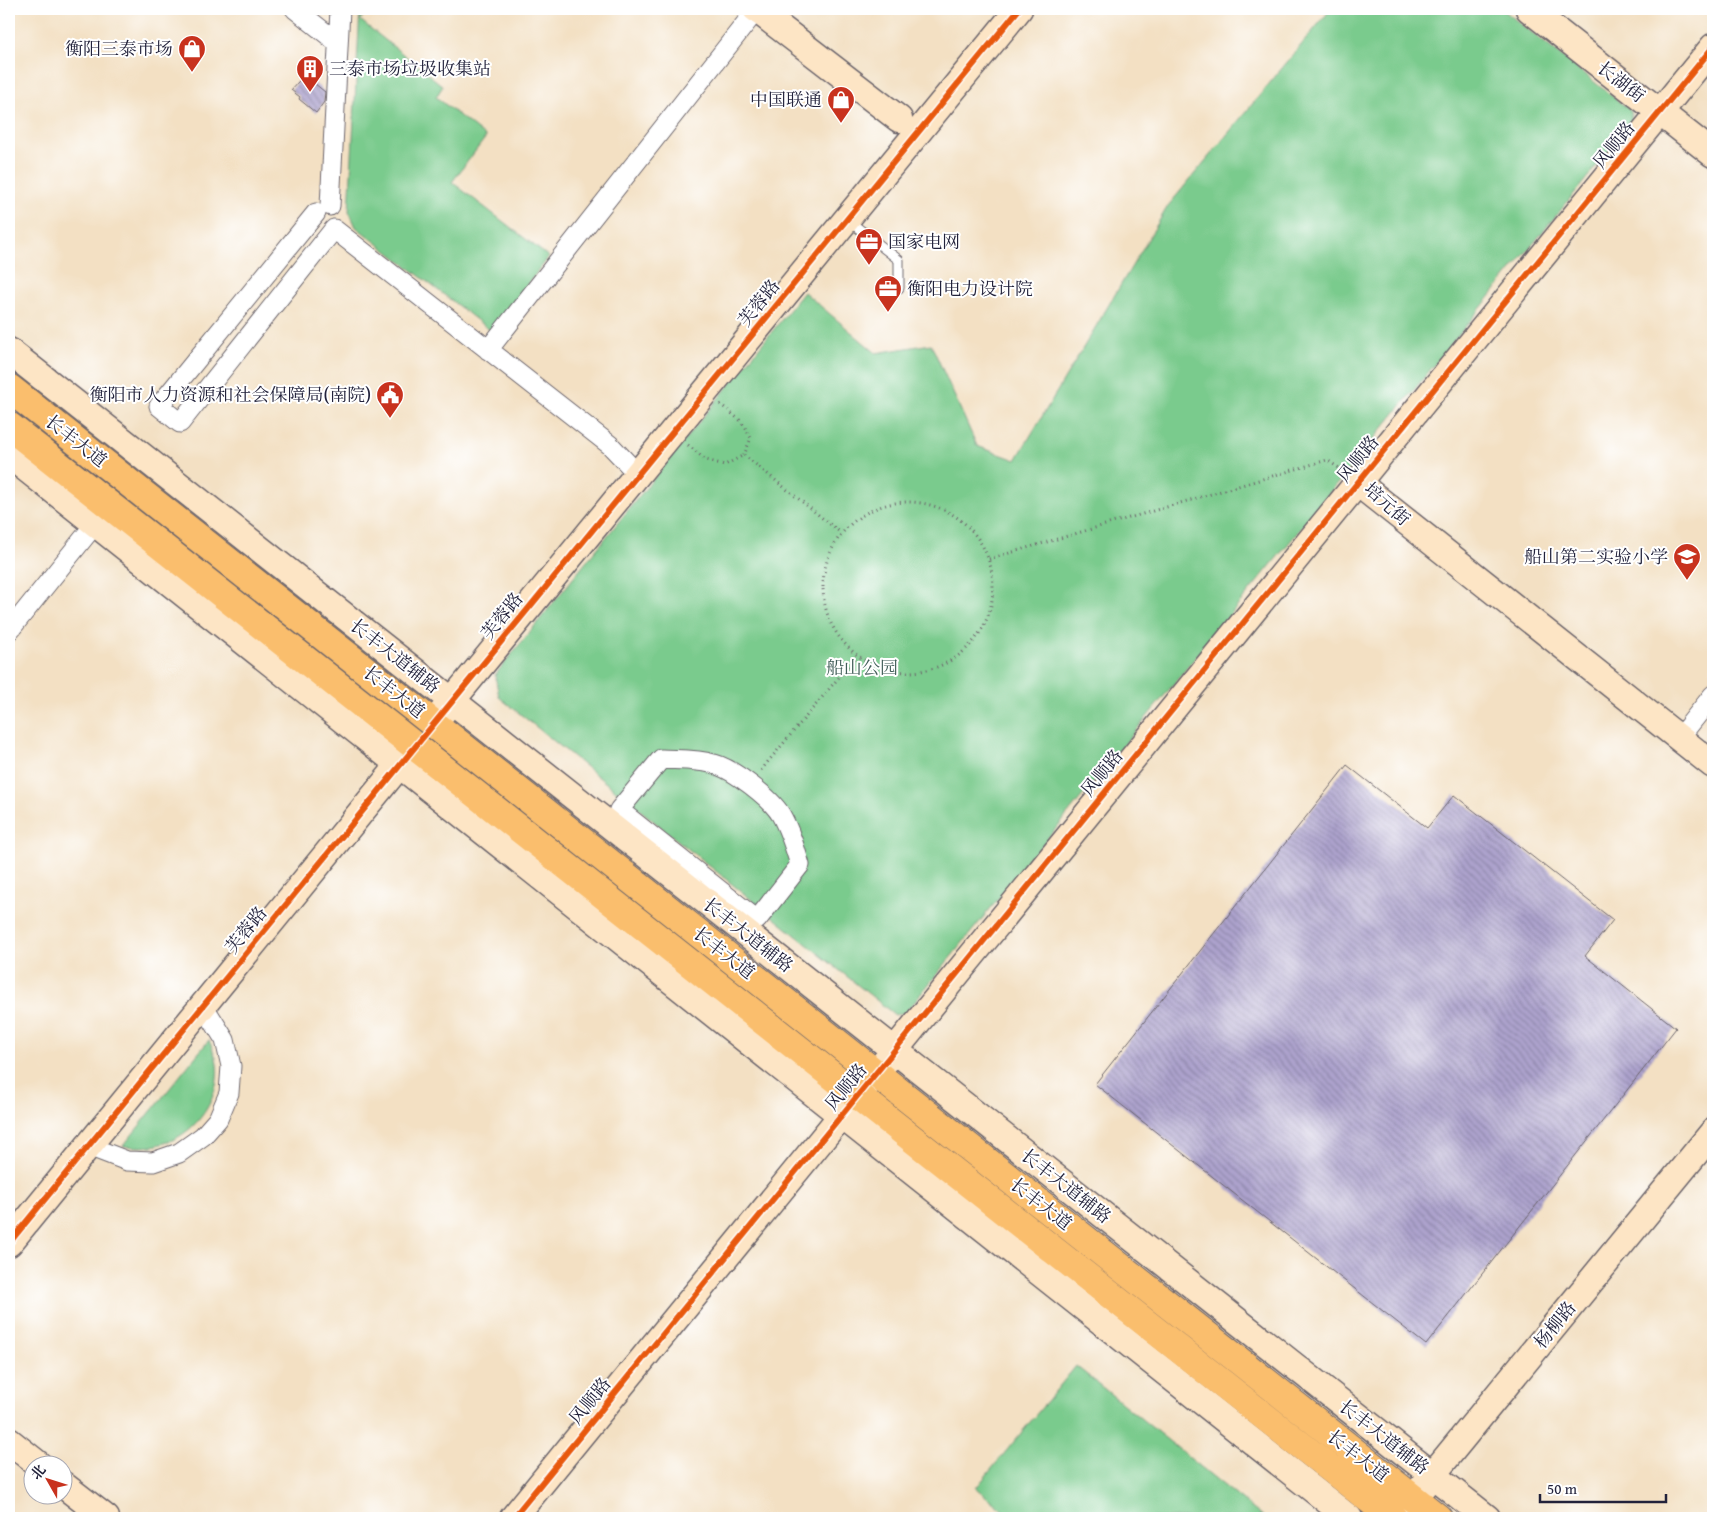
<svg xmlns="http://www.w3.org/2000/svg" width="1722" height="1527" font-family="'Gentium Book Plus','Noto Serif SC',serif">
<defs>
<pattern id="building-back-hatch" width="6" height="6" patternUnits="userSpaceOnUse" patternTransform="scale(1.25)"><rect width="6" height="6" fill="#ada3cd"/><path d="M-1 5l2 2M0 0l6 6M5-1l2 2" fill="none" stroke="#8c84a8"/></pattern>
</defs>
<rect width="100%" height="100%" fill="#fff"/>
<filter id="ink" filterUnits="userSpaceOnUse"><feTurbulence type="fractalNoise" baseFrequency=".02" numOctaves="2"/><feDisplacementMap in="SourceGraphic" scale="10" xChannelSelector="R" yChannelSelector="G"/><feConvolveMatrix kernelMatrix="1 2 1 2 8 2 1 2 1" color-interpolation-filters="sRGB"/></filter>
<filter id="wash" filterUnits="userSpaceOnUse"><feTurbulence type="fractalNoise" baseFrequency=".0096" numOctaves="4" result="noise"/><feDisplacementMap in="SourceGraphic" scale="20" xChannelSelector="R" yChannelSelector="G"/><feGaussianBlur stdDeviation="1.12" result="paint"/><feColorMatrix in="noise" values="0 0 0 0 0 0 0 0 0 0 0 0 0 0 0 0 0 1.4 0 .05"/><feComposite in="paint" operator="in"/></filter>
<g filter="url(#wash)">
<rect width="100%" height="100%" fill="#f3e0c3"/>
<path fill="#7acb8d" stroke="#4e7664" d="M360 9H369L360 20 443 86 436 97 486 137 452 182 549 257 491 331 356 227 349 211Z
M1331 9H1502L1631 111V124L906 1012 895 1015 499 697 495 675 804 292 876 353 931 344 977 446 1016 460 1168 206Z
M209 1040C211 1046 214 1052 216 1058 224 1095 197 1135 161 1144 148 1148 136 1147 123 1146Z
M1076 1366 1264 1518H1012L976 1488Z"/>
<g id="blocks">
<path fill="url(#building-back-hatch)" d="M304 75 325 92 324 102 316 113 299 99 300 97 291 90Z
M1347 765 1427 828 1454 795 1613 920 1585 956 1676 1028 1426 1345 1095 1084Z"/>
</g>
</g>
<g filter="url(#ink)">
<use href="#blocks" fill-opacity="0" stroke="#6b646b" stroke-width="1"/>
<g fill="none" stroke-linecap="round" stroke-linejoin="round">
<defs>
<path id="lane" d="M849 221 899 260V288"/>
<path id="street" d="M295 9 338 43
M330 206 340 9
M316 213 159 406 180 423 334 229 610 445 629 465
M488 350 757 9
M9 631 95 524
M1679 738 1713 695
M661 759C679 760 697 759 714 764 733 769 771 798 781 815 790 831 795 848 800 865L757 920 619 810Z
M88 1146 127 1161 153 1162 179 1153 203 1136 218 1119 229 1093 231 1066 225 1040 203 1005"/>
<path id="secondary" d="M756 9 899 119
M1529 9 1713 154
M9 351 1487 1518
M9 455 1349 1518
M1359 481 1369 492 1713 765
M441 714 1019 9
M9 1243 410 752
M9 1441 38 1464
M62 1484 106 1518
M513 1518 1713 47
M1397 1518 1713 1132"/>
<path id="primary" d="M9 388 1438 1518
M9 426 1393 1518"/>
</defs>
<use href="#lane" stroke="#6b646b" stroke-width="11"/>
<use href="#street" stroke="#6b646b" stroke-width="21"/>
<use href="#secondary" stroke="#6b646b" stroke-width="29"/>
<use href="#primary" stroke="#6b646b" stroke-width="30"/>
<path stroke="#6b646b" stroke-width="3" stroke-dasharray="1 4" stroke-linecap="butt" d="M720 404 741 421 751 438 744 455 841 533
M688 445 706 460 725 465 744 455
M823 587a85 85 0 1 1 170 0a85 85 0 1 1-170 0Z
M989 559 1327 460 1342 470
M761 770 856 657"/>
<use href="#lane" stroke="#fff" stroke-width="9"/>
<use href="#street" stroke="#fff" stroke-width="19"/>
<use href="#secondary" stroke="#fde5c5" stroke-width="26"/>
<use href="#primary" stroke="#fabe6d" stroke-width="28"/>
<defs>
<path id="cycleway" d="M9 1243 1019 9
M513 1518 1713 47"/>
</defs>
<use href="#cycleway" stroke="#fff" stroke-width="9"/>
<use href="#cycleway" stroke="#e8590c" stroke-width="6"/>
</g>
</g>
<defs>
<symbol id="shop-pin" viewBox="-11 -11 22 30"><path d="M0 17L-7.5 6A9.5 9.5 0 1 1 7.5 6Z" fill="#c8321e" stroke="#fff"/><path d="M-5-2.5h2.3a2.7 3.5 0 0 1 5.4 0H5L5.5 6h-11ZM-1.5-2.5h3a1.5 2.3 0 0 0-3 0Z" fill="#fff"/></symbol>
<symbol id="building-pin" viewBox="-11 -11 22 30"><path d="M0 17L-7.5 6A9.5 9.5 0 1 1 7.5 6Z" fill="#c8321e" stroke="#fff"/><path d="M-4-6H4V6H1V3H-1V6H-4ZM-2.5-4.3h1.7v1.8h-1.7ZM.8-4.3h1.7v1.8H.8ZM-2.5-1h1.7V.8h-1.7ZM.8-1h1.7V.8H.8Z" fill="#fff"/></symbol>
<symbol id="office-pin" viewBox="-11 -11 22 30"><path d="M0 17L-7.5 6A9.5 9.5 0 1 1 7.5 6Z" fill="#c8321e" stroke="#fff"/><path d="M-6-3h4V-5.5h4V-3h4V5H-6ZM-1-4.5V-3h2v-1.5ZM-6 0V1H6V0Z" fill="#fff"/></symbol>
<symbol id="civic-pin" viewBox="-11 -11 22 30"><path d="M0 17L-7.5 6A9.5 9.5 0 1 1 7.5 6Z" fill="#c8321e" stroke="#fff"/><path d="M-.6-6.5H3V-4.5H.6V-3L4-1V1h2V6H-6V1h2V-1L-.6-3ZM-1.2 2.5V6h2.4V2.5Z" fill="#fff"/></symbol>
<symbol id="school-pin" viewBox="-11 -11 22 30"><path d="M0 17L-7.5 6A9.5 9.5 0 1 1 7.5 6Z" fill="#c8321e" stroke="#fff"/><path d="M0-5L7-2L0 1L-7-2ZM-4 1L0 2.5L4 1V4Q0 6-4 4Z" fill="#fff"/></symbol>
</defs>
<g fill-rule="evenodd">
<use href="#shop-pin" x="176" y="33" width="32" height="43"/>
<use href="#building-pin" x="294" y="53" width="32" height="43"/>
<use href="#shop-pin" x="825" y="84" width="32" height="43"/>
<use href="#office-pin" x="853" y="226" width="32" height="43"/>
<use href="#office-pin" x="872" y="273" width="32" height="43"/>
<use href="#civic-pin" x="374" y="379" width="32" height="43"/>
<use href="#school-pin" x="1671" y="541" width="32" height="43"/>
</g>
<g text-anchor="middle" stroke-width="4" stroke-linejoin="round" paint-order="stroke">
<g font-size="18" fill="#22223b" stroke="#fff" text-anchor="end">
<text x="173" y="55">衡阳三泰市场</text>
<text x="329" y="75" text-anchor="start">三泰市场垃圾收集站</text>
<text x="822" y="106">中国联通</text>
<text x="888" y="248" text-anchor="start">国家电网</text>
<text x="907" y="295" text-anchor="start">衡阳电力设计院</text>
<text x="371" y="401">衡阳市人力资源和社会保障局(南院)</text>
<text x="1668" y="563">船山第二实验小学</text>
</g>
<g font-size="18" fill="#22223b" stroke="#fff">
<text transform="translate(1621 82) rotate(38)" y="6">长湖街</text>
<text transform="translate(1614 145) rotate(-51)" y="6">风顺路</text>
<text transform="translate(759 303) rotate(-51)" y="6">芙蓉路</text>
<text transform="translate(76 441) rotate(38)" y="6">长丰大道</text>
<text transform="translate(1358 459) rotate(-51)" y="6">风顺路</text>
<text transform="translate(1387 504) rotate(42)" y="6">培元街</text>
<text transform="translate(502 616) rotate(-51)" y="6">芙蓉路</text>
<text transform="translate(395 656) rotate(38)" y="6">长丰大道辅路</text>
<text transform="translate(394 692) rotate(38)" y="6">长丰大道</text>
<text transform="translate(1102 773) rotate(-51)" y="6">风顺路</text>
<text transform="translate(246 930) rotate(-51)" y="6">芙蓉路</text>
<text transform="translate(748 935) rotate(38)" y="6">长丰大道辅路</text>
<text transform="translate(724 953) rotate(38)" y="6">长丰大道</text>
<text transform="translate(846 1087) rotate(-51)" y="6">风顺路</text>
<text transform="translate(1066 1186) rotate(38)" y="6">长丰大道辅路</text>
<text transform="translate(1041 1204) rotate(38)" y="6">长丰大道</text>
<text transform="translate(1555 1325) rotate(-51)" y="6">杨柳路</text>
<text transform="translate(590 1401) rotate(-51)" y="6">风顺路</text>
<text transform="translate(1384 1437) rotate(38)" y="6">长丰大道辅路</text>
<text transform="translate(1358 1456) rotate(38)" y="6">长丰大道</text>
</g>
<g font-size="18" fill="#415d58" stroke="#fff">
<text x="862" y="674">船山公园</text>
</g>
</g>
<rect width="1722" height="1527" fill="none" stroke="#fff" stroke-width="30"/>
<g transform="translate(48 1480) rotate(309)"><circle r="24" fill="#ffffff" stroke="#a7a7b1"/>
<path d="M0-4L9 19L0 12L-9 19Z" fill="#c8321e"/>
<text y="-8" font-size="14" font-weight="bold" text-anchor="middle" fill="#22223b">北</text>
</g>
<path d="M1540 1494v8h126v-8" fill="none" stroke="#22223b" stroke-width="2.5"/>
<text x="1547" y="1494" font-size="15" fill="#22223b" stroke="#ffffff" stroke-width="4" paint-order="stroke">50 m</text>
</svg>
